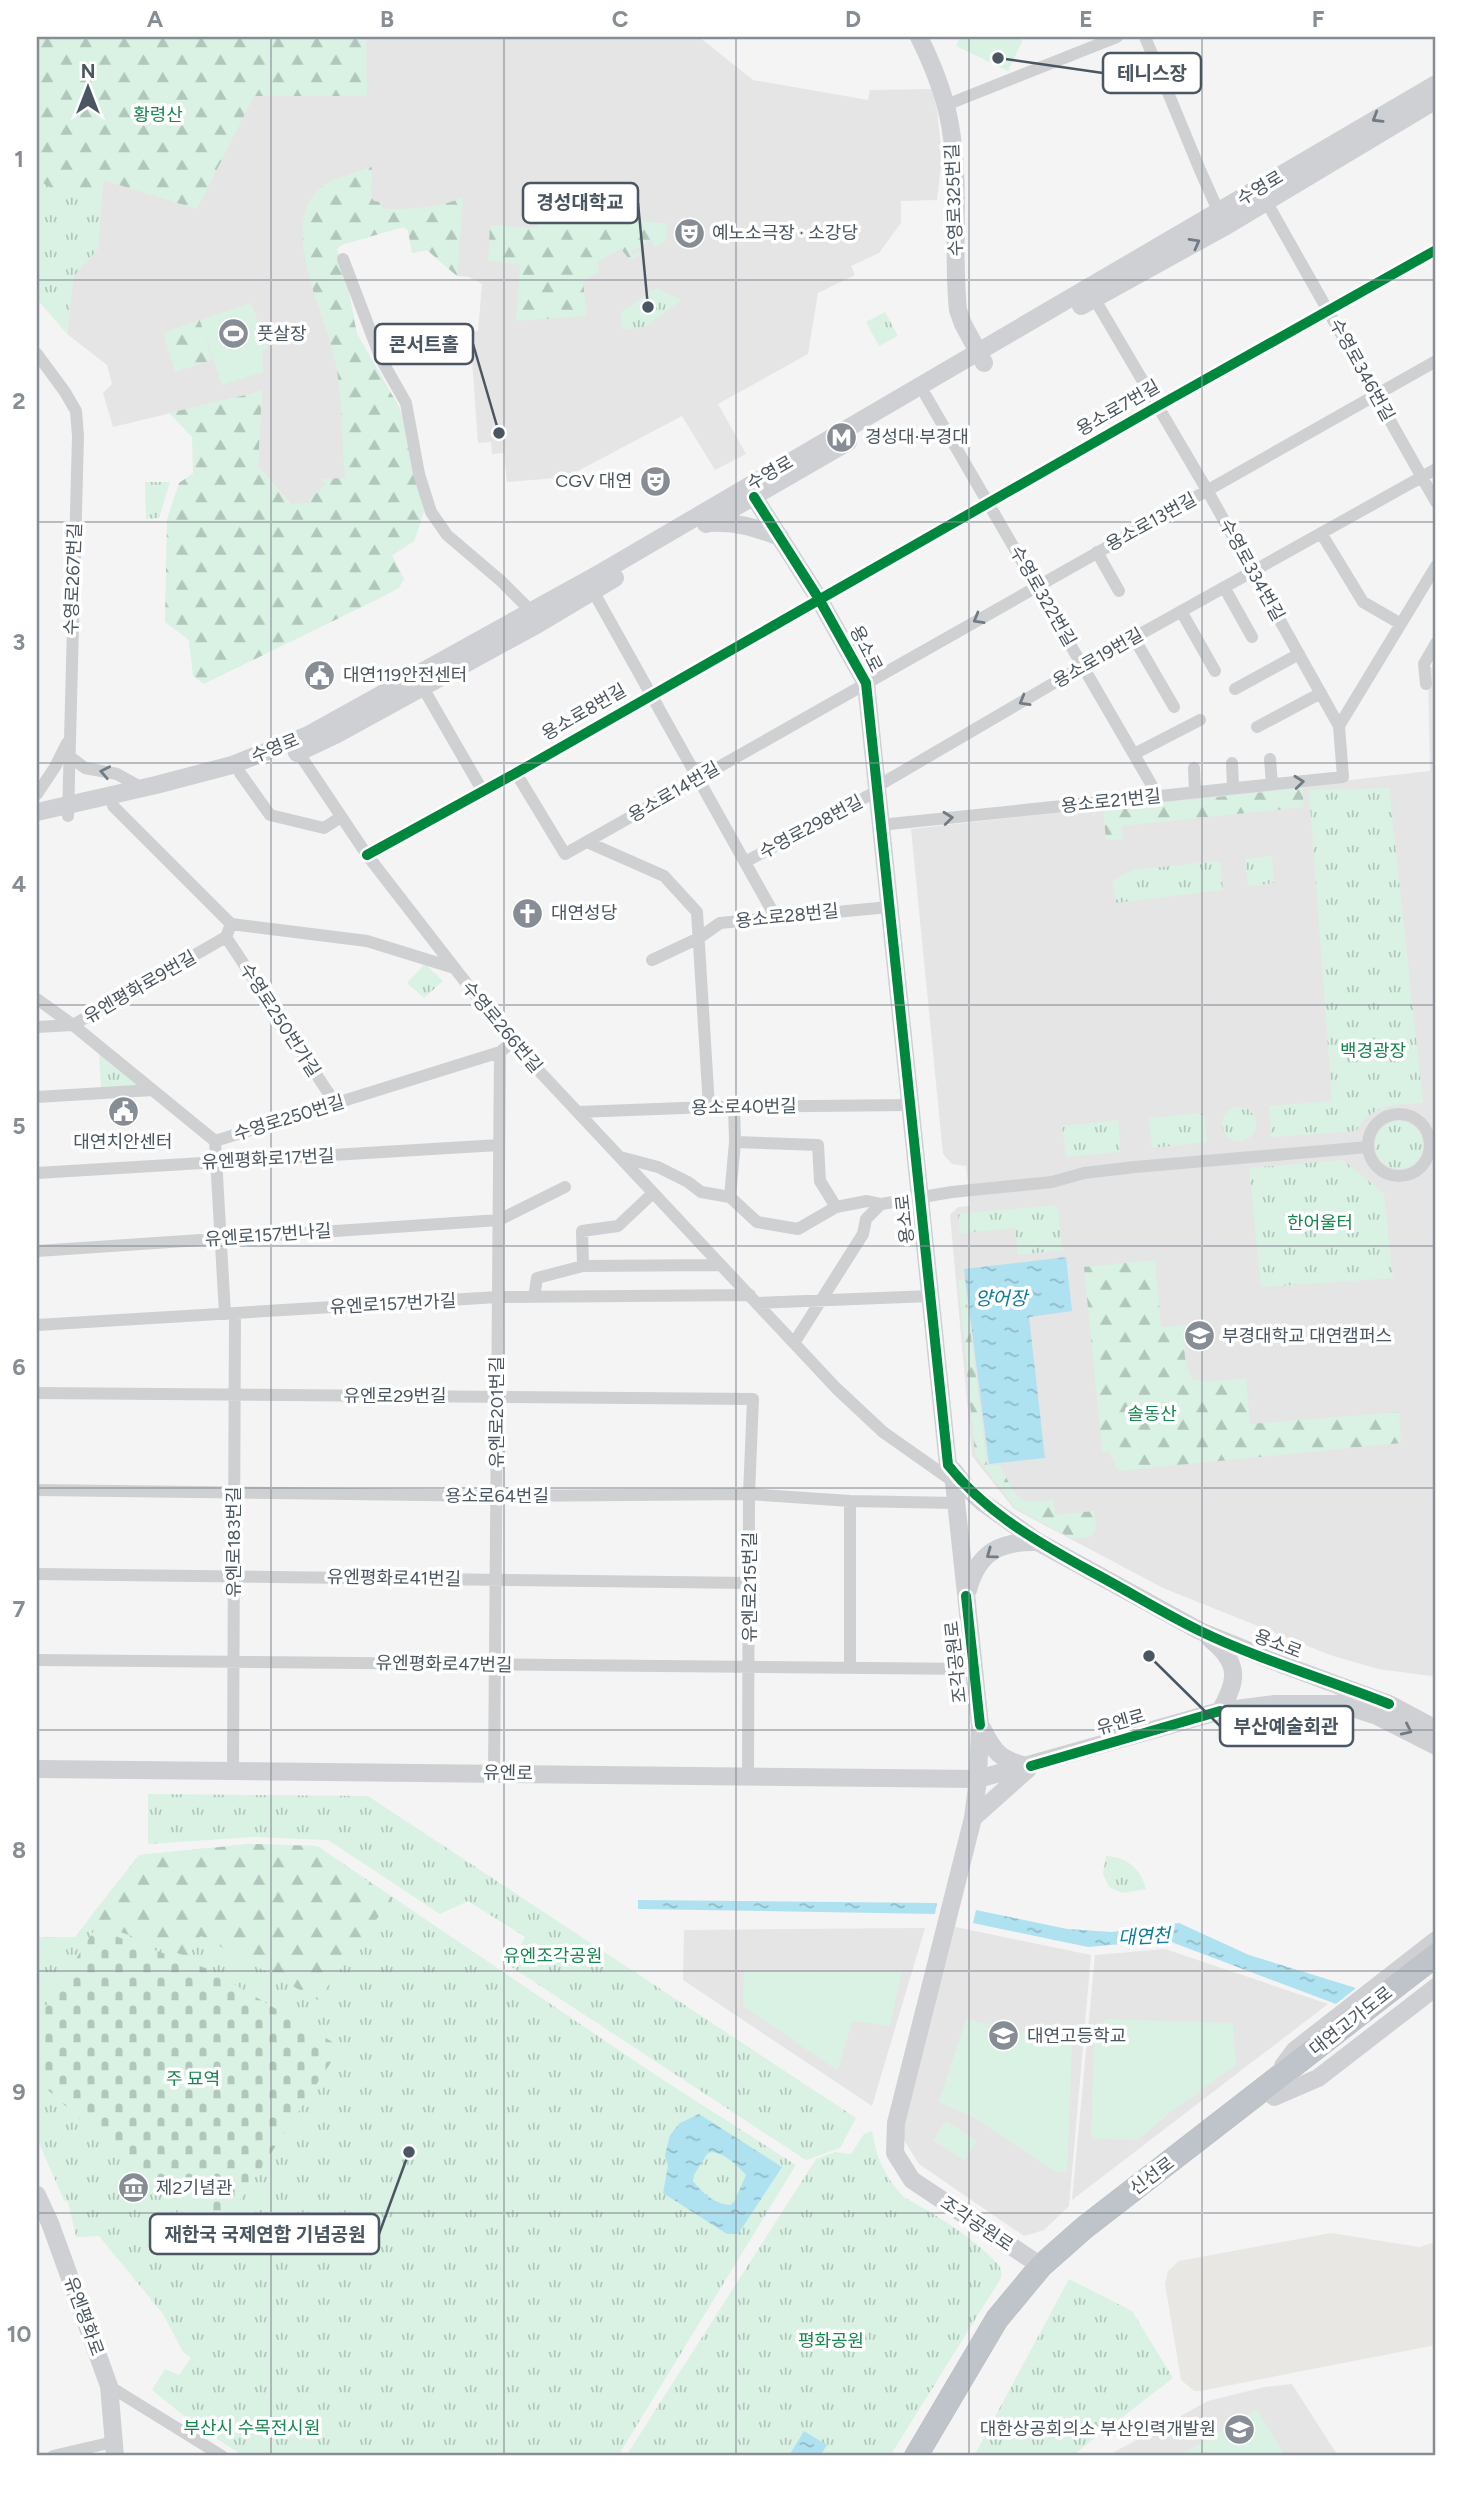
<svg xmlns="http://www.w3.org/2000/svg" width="1473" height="2493" font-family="Figtree,'Noto Sans KR',sans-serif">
<defs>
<pattern id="grass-tufts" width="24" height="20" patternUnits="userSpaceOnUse" patternTransform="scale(1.75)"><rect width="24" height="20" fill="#d9f2e3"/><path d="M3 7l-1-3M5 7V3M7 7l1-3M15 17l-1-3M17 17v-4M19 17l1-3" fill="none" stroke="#b2c7bb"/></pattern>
<pattern id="forest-firs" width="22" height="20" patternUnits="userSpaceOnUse" patternTransform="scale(1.75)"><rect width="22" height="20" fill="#d9f2e3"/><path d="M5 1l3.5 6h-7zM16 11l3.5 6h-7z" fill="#b2c7bb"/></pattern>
<pattern id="cemetery-stones" width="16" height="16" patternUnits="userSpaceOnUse" patternTransform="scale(1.75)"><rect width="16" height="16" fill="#d9f2e3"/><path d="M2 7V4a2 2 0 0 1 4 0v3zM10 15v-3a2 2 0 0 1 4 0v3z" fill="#b2c7bb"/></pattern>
<pattern id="water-ripples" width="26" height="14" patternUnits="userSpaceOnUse" patternTransform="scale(1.75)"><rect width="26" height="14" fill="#aee2f0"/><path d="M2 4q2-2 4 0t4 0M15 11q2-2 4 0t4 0" fill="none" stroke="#90bac6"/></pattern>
</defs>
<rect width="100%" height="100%" fill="#f4f4f4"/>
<path fill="#e8e7e3" d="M1331 2233 1419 2247 1436 2242V2345L1200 2391H1194L1181 2380 1165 2284 1168 2271 1179 2261Z"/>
<path fill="#e6e5e6" d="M366 37H699L753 80 868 100 870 90 932 89 937 110 942 156 937 200 901 201V223L879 253 851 266 855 275 818 293 808 354 718 404 746 454 715 470 682 416 574 473 567 474V477L507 482 504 453 492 454 491 442 478 443 470 332 478 331 482 284 469 277 457 276 427 250 412 253 408 230 403 227 341 245 337 249V253L345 274 357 334 399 407 411 445 418 492 424 511 414 541 355 580 258 466 262 391 113 427 103 393 112 384 107 365 67 334 73 277 98 248 103 180 254 96H366Z
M1436 660V1675L1431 1676 1378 1669 1330 1655 1163 1588 1014 1509 972 1456 950 1215 958 1207 970 1206 966 1166 952 1164 943 1154 911 829 1430 771 1428 672Z
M951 1926 1091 1955 1069 2206 1044 2230 1024 2236 919 2164 904 2140 902 2116Z
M925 1928 872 2106 683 1980 684 1930Z
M1165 1949 1328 2004 1072 2200 1095 1955Z
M1292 2384 1338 2456H1107L1208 2401 1265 2387Z"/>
<path fill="url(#grass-tufts)" d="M37 37 186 179 103 180 98 249 73 277 67 334 37 299Z
M657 288 681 300 644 328 622 329 621 312Z
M885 312 898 336 879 346 866 322Z
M145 482H170L159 518 146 519Z
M1389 788 1423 1103C1394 1105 1373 1103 1356 1131L1271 1137 1269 1106 1332 1101 1309 790Z
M1272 856 1274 883 1248 886 1245 859Z
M1220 861 1223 890 1116 903 1112 881 1132 870Z
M425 964 443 981 424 998 407 983Z
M99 1053 141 1088 101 1089Z
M1222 1124a17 17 0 1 1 34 0a17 17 0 1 1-34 0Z
M1204 1113 1207 1142 1152 1148 1149 1118Z
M1118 1120 1121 1152 1066 1157 1062 1126Z
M1375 1145a24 24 0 1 1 48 0a24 24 0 1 1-48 0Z
M1343 1160 1384 1194 1393 1278 1261 1287 1249 1168Z
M1057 1205 1063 1250 1018 1255 1015 1228 960 1233 958 1214Z
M148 1794 368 1796 856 2118 840 2148 806 2160 510 1966 525 1937 468 1901 440 1914 328 1840 252 1837 148 1844Z
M250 1844 317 1846 654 2074 796 2165 618 2456H244L198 2427 152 2390 165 2369 179 2375 191 2358 183 2352 163 2314 99 2236 76 2237 68 2202 64 2200 37 2139V1937H75L139 1855Z
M1106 1856C1127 1857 1141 1869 1146 1889L1122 1893 1109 1887 1103 1874Z
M872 2131C877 2159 885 2178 905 2198 933 2212 976 2240 997 2263 1001 2267 1002 2272 1001 2278L890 2456H626L816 2159 835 2152 851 2154 864 2134Z
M1069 2279 1132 2311 1173 2378 1072 2456H974Z"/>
<path fill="url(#forest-firs)" d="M37 37H366L367 96H254L197 209 103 180 94 200 68 183 57 192 37 179Z
M372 167 371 196 374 201 381 202 382 209C408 209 439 209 463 197L457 276 427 250 412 253 408 230 403 227 341 245 337 249 345 274 357 334 399 407 411 445 418 492 424 511 414 541 392 555 404 579 399 588 374 601 204 684 193 676 189 640 165 622 167 519 179 483 193 473 192 437 169 413 262 391 258 466 290 504 309 503V499L321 490V487L326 486V482H322V479L345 478C341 437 343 394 334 355 323 310 274 217 326 184 339 176 357 172 372 167Z
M539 216 667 223 666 241 655 247 651 240 631 251 633 255 641 252 642 254 630 260 621 249 597 262 599 272 583 281 587 316 516 321 520 264 488 261 490 225 538 228Z
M200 320 212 360 175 372 163 333Z
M1302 788 1304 807 1122 826 1123 839 1106 840 1103 809Z
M1155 1260 1161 1327 1189 1325C1182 1344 1183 1361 1192 1379L1204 1382 1246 1378 1250 1424 1399 1412 1401 1443 1118 1471 1109 1452 1102 1451 1084 1267Z
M958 1280H964L987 1466 999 1465C1019 1498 1012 1505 1053 1500L1055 1515 1094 1511 1096 1528 1091 1537 1073 1539 1015 1508 975 1454Z
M250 1844 317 1846 392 1898 318 2000 201 1936 188 1957 88 1920 139 1855Z"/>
<path fill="url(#cemetery-stones)" d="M95 1929 208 1969 341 2047 227 2220 116 2152 37 2080V2020Z"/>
<path fill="#d9f2e3" d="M960 37H1017L1023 40 1008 71 956 46Z
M251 303 268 348 262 351 263 372 222 385 200 320Z
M902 1971 890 2026 852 2021 838 2071 743 2006 744 1972Z
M966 2019 1072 2044 1067 2172H1056L975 2118 939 2102Z
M1106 2019 1233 2023 1236 2065 1168 2114 1138 2140 1091 2139 1094 2034Z
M946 2121 977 2141 964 2160 933 2140Z
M1257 2409 1285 2456H1179Z"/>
<path fill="url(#water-ripples)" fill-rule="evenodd" d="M1066 1257 1072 1311 1029 1317 1045 1458 989 1464 964 1269Z
M638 1900 937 1903 935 1914 638 1909Z
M976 1910 1067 1929 1112 1932 1179 1923 1249 1955 1356 1988 1336 2004 1166 1940 1088 1947 973 1923Z
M699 2114 782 2167 738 2234H727L663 2193 668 2166 665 2155 670 2135 680 2123ZM711 2152C725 2153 737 2165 746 2175L734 2202 730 2205C715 2204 703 2194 693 2181L694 2175 707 2154Z
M804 2431 827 2445 820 2456H793L790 2454Z"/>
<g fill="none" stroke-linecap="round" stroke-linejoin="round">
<defs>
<path id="highway" d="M916 2456 997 2319 1041 2266 1084 2228 1436 1955"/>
</defs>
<use href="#highway" stroke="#b9bec3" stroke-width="24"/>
<path stroke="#ced0d2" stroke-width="12" d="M1145 37 1200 170 1221 217
M946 105 1117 37
M1266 201 1436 502
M343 259 381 359 406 403 419 474 431 512 447 535 501 581 532 612
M37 354 65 392 76 411 78 436 68 816
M926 396 1158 796
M1321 533 1363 602 1401 624
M1097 552 1119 591
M1224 587 1252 637
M593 591 775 916
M1181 611 1215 671
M1134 638 1174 707
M1426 684 1424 664 1436 643
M422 686 482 790
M1235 689 1299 654
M1339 726 1436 566
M1257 727 1321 693
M298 752 367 855 512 1042 836 1388 883 1432 954 1482
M1134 754 1200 720
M69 756 85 768 117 774 142 788
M1270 759 1272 784
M1232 763 1233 788
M1194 768 1195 792
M240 773 270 815 324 828 341 817
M516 773 565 854 1436 361
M876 787 1083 666 1436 469
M37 794 55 767 67 743
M113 806 231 924 367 941 451 967
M880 825 1343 777 1339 726 1207 490 1094 298
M587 842 664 876 697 912 709 1107
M367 855 516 773 1158 406 1436 250
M745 862 877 791
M226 937 335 1103
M652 960 699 938 720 923 889 907
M37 999 73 1025 215 1141
M37 1027 73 1025 226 937 231 924
M37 1097 153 1090
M578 1112 709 1107 910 1105
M1368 1145a31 31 0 1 1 62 0a31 31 0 1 1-62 0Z
M215 1141 500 1052 505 1048
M215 1141 225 1314
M735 1142 818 1145 820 1181 836 1207
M620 1157 658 1167 688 1182 701 1192 730 1197 757 1222 798 1229 836 1207 867 1201 881 1204 952 1192 1052 1182 1084 1173 1135 1167 1368 1147
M37 1173 499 1145
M730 1197 735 1142 734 1107
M37 1251 499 1220 565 1187
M583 1266 582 1231 618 1226 653 1193
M534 1297 537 1278 583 1266 721 1265
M757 1303 930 1296
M37 1325 498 1297 750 1295
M794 1343 863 1234 866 1219 881 1204
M37 1393 753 1399 749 1494 748 1775
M37 1490 496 1496 749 1494 850 1501 956 1503
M850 1501V1668
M37 1574 750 1583
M37 1660 973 1669
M233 1771 235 1313
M494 1773 500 1052
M109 2386 222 2456
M53 2456 113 2442"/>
<path stroke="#ced0d4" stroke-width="18" d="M919 37C935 69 948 103 952 138 960 195 952 253 958 310L963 324 984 363
M1081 306 1226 226 1436 100
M754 497 819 599 866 683 948 1465 954 1482 980 1725 978 1779 973 1818 896 2123 895 2153 912 2180 1041 2266
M709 523C736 521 756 528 780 537
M706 524 848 442
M297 753 337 734 538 624 615 578
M37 812 156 785 232 765 308 735 602 572 1436 84
M953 1470 967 1488 982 1502 1038 1542 1200 1631 1281 1664 1389 1704 1436 1729
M968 1590C978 1552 1000 1541 1038 1542
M1210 1639C1240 1663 1238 1680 1220 1711
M982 1728C994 1752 1000 1760 1027 1766
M37 1769 978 1779 1220 1711 1274 1704H1340L1377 1716 1436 1746
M973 1818 1028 1769
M1283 2066 1295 2050 1436 1940
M1274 2097 1318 2078 1436 1987
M37 2195 50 2223 109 2386 115 2456"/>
<use href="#highway" stroke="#bec4c9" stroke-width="23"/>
<defs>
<path id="cycleway" d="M754 497 819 599 866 683 948 1465C986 1513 1039 1543 1092 1572 1128 1591 1163 1613 1200 1631 1260 1660 1326 1679 1389 1704
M367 855 516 773 1158 406 1436 250
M966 1596 980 1725
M1031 1766 1220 1711"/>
</defs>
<use href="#cycleway" stroke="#fff" stroke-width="15"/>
<use href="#cycleway" stroke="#00873e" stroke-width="10"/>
</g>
<defs><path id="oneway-chevron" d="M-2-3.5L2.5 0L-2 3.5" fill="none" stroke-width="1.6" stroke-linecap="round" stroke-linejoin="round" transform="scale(1.75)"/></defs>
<g stroke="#727b84">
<use href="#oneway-chevron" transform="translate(1377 118) rotate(149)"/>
<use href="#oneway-chevron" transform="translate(1195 243) rotate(-29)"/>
<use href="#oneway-chevron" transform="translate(991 1554) rotate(144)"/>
<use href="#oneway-chevron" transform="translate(1407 1730) rotate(25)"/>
</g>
<g stroke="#727b83">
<use href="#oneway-chevron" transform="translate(978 619) rotate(150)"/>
<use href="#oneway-chevron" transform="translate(1024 701) rotate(150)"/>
<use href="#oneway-chevron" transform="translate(105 772) rotate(-169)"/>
<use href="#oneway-chevron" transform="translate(1299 782) rotate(-6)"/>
<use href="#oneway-chevron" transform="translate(948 818) rotate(-6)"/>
</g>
<path fill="none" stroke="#868d94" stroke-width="2" stroke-opacity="0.55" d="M271 37V2456M504 37V2456M736 37V2456M969 37V2456M1202 37V2456M37 280H1436M37 522H1436M37 763H1436M37 1005H1436M37 1246H1436M37 1488H1436M37 1730H1436M37 1971H1436M37 2213H1436"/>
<defs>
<symbol id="theatre-disc" viewBox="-11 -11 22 22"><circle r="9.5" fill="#868d94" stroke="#fff"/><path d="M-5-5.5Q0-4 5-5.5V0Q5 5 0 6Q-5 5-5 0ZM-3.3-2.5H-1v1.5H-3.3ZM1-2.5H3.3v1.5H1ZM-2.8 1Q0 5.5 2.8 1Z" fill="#fff"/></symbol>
<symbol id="stadium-disc" viewBox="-11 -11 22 22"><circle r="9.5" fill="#868d94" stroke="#fff"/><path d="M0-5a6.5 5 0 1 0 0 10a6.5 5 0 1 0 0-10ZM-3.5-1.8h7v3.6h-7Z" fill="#fff"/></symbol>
<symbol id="metro-disc" viewBox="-11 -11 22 22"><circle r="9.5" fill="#868d94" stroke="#fff"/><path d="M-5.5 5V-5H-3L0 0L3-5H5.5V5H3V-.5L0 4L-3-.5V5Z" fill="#fff"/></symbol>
<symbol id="civic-disc" viewBox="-11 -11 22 22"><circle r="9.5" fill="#868d94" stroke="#fff"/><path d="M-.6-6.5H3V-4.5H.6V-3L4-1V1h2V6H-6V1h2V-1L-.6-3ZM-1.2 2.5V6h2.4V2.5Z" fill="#fff"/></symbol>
<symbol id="church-disc" viewBox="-11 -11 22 22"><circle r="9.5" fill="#868d94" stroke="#fff"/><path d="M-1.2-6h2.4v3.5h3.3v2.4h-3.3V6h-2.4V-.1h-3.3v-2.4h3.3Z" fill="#fff"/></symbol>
<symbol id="university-disc" viewBox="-11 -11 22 22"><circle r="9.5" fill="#868d94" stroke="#fff"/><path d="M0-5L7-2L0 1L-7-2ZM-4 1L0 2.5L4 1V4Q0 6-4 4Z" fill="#fff"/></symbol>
<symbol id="school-disc" viewBox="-11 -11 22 22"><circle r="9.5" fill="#868d94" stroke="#fff"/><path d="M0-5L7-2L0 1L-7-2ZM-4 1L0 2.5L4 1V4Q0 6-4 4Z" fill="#fff"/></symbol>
<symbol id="museum-disc" viewBox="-11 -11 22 22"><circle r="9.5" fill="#868d94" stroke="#fff"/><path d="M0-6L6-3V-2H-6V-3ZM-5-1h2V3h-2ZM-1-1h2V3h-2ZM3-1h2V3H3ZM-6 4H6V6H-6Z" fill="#fff"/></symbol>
</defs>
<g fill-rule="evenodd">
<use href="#theatre-disc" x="672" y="216" width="35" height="35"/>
<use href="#stadium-disc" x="216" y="316" width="35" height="35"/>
<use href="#metro-disc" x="824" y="420" width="35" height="35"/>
<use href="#theatre-disc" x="638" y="464" width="35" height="35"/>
<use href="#civic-disc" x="302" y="658" width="35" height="35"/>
<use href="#church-disc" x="510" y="896" width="35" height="35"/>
<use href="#civic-disc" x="106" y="1094" width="35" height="35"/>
<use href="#university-disc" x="1182" y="1318" width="35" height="35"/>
<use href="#school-disc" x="986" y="2018" width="35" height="35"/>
<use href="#museum-disc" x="116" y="2170" width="35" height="35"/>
<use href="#university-disc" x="1222" y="2412" width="35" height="35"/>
</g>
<g text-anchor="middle" stroke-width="7" stroke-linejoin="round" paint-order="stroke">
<g font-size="18" fill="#17864f" stroke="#fff">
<text x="158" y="121">황령산</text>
<text x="1373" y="1057">백경광장</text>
<text x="1320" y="1229">한어울터</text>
<text x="1152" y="1420">솔동산</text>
<text x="553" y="1962">유엔조각공원</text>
<text x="193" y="2085">주 묘역</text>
<text x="831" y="2347">평화공원</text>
<text x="252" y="2434">부산시 수목전시원</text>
</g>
<g font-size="18" fill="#4a5661" stroke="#fff">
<text transform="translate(1260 188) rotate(-31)" y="6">수영로</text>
<text transform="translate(954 200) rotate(-92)" y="6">수영로325번길</text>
<text transform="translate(1362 370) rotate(61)" y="6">수영로346번길</text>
<text transform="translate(1118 408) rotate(-30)" y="6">용소로7번길</text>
<text transform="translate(770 473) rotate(-30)" y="6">수영로</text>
<text transform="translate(1151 522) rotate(-29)" y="6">용소로13번길</text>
<text transform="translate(1252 570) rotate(61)" y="6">수영로334번길</text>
<text transform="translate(73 579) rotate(-88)" y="6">수영로267번길</text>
<text transform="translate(1043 596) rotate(60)" y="6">수영로322번길</text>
<text transform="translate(866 649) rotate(63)" y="6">용소로</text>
<text transform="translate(1098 658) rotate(-30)" y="6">용소로19번길</text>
<text transform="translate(584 712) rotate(-30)" y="6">용소로8번길</text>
<text transform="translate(275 748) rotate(-22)" y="6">수영로</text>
<text transform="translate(674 792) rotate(-30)" y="6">용소로14번길</text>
<text transform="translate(1111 801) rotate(-6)" y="6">용소로21번길</text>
<text transform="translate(811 827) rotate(-28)" y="6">수영로298번길</text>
<text transform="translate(787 916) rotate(-6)" y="6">용소로28번길</text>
<text transform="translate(140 987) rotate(-30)" y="6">유엔평화로9번길</text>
<text transform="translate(280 1020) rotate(57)" y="6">수영로250번가길</text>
<text transform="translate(502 1027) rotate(50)" y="6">수영로266번길</text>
<text transform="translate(744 1107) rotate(-1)" y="6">용소로40번길</text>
<text transform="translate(289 1118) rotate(-17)" y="6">수영로250번길</text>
<text transform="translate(268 1159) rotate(-3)" y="6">유엔평화로17번길</text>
<text transform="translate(905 1219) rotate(-96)" y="6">용소로</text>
<text transform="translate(268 1235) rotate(-4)" y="6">유엔로157번나길</text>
<text transform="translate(393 1304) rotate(-3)" y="6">유엔로157번가길</text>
<text x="395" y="1402">유엔로29번길</text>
<text transform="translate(497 1412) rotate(-90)" y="6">유엔로201번길</text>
<text x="497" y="1502">용소로64번길</text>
<text transform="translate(234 1542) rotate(-90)" y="6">유엔로183번길</text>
<text transform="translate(394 1578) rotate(1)" y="6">유엔평화로41번길</text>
<text transform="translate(750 1587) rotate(-90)" y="6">유엔로215번길</text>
<text transform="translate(1278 1644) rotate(21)" y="6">용소로</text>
<text transform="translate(956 1662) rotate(-96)" y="6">조각공원로</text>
<text transform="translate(444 1664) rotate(1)" y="6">유엔평화로47번길</text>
<text transform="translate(1121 1722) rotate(-16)" y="6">유엔로</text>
<text transform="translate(508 1773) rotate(1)" y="6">유엔로</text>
<text transform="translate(1351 2021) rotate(-38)" y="6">대연고가도로</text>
<text transform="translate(1152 2176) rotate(-37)" y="6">신선로</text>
<text transform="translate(977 2224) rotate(34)" y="6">조각공원로</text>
<text transform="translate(84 2316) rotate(70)" y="6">유엔평화로</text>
</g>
<g font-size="18" fill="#4a5661" stroke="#fff" text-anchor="start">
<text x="712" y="239">예노소극장 · 소강당</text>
<text x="257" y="340">풋살장</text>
<text x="865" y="443">경성대·부경대</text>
<text x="632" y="487" text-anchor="end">CGV 대연</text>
<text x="343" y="681">대연119안전센터</text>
<text x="551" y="919">대연성당</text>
<text x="123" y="1148" text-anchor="middle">대연치안센터</text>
<text x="1222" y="1342">부경대학교 대연캠퍼스</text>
<text x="1027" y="2042">대연고등학교</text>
<text x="156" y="2194">제2기념관</text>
<text x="1216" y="2435" text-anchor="end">대한상공회의소 부산인력개발원</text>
</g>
<g font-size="19" font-style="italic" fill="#0c7c9b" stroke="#fff">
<text x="1001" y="1305">양어장</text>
<text transform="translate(1144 1936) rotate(-3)" y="7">대연천</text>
</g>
</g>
<path fill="none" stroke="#4a5661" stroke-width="2.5" d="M998 58L1103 73M648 307L638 203M499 433L473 344M1149 1656L1220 1726M409 2152L379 2234"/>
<g fill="#4a5661" stroke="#fff" stroke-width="2.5">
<circle cx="998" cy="58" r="7"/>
<circle cx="648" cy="307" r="7"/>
<circle cx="499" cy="433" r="7"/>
<circle cx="1149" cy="1656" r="7"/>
<circle cx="409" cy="2152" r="7"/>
</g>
<g fill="#fff" stroke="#4a5661" stroke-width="2.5">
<rect x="1103" y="53" width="98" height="40" rx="7"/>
<rect x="523" y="183" width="115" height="40" rx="7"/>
<rect x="375" y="324" width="98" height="40" rx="7"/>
<rect x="1220" y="1706" width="133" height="40" rx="7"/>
<rect x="150" y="2214" width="229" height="40" rx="7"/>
</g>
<g font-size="19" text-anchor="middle" font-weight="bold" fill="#4a5661">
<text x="1152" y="80">테니스장</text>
<text x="580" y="209">경성대학교</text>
<text x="424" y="351">콘서트홀</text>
<text x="1286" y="1733">부산예술회관</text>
<text x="265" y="2241">재한국 국제연합 기념공원</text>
</g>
<rect width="1473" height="2493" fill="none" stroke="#ffffff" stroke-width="77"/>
<g transform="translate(88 88)" stroke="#ffffff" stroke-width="5" paint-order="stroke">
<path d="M0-5L12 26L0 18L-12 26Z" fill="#4a5661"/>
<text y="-10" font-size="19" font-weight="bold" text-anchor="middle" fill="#4a5661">N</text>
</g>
<rect x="38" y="38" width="1396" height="2416" fill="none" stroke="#868d94" stroke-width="2.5"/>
<g font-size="23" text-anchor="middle" font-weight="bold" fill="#868d94">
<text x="155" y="27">A</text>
<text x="387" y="27">B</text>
<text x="620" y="27">C</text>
<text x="853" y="27">D</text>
<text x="1086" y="27">E</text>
<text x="1318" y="27">F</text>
<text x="19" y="167">1</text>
<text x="19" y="409">2</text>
<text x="19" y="650">3</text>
<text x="19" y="892">4</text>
<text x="19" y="1134">5</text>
<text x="19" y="1375">6</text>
<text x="19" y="1617">7</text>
<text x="19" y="1858">8</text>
<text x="19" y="2100">9</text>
<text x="19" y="2342">10</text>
</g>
</svg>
